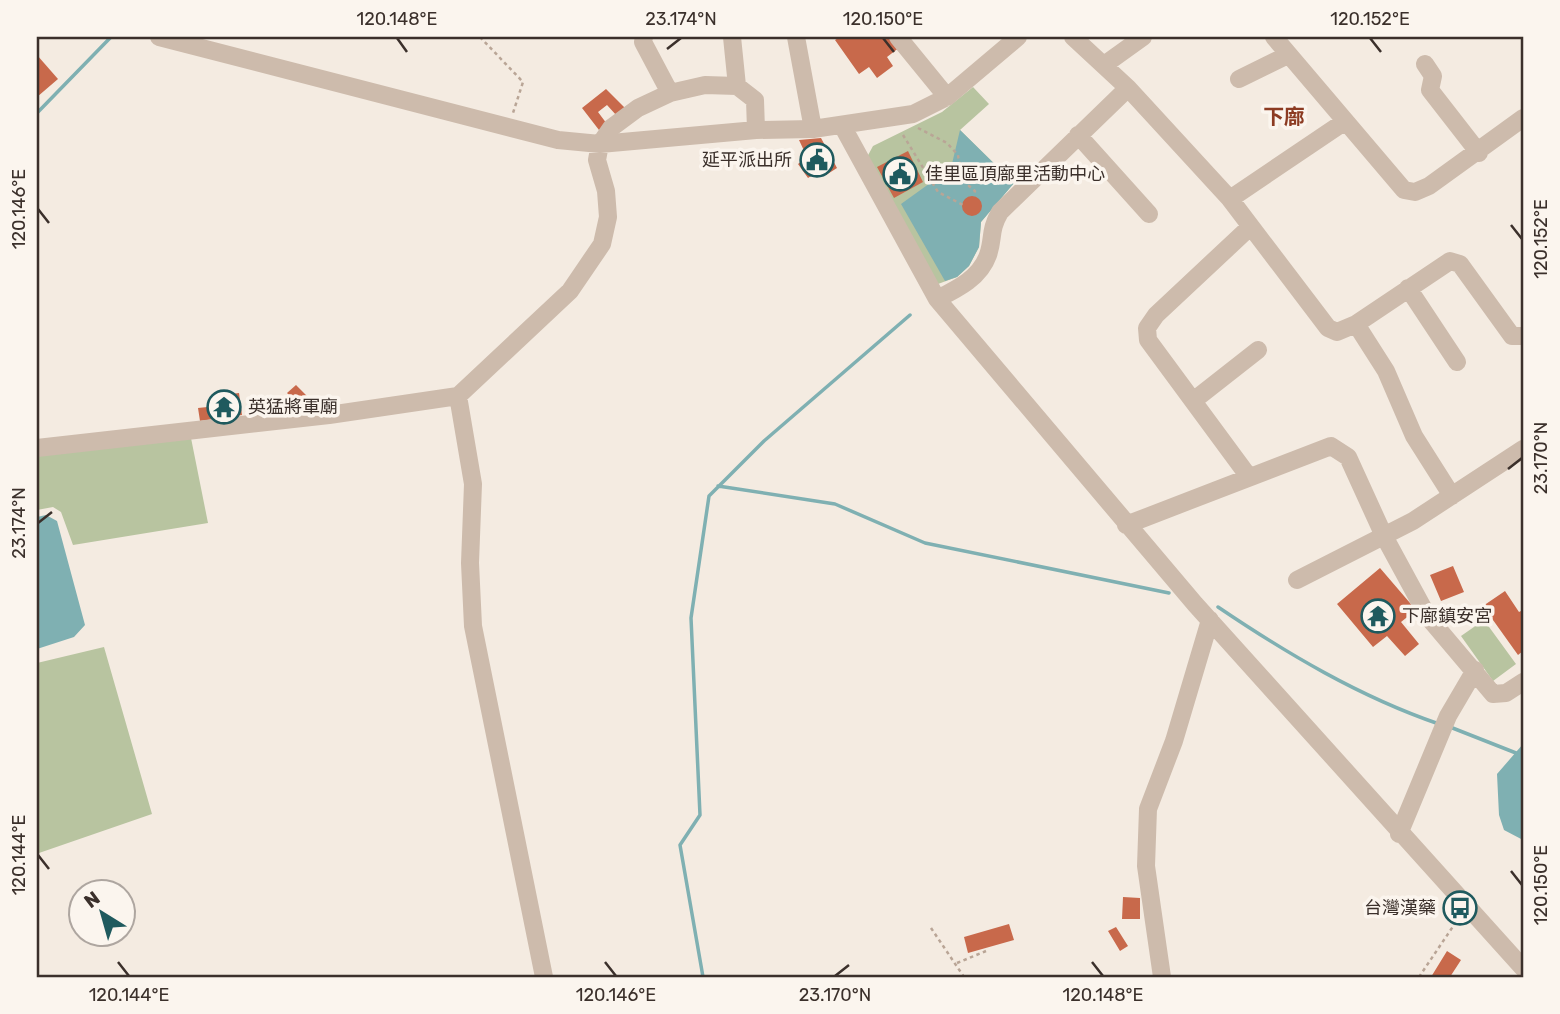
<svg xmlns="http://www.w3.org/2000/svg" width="1560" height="1014" font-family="Rubik,'Noto Sans TC',sans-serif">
<rect width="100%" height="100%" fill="#f4ebe1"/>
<path fill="#b8c4a0" d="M973 87 989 104 960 130 1014 183 981 222 979 247 969 266 957 277 938 284 866 159 873 146 942 112Z
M191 438 208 523 73 545 61 512 53 507 37 510V453Z
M1484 620 1516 664 1493 681 1461 636Z
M104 647 152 814 39 853 37 663Z"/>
<path fill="#7fb0b2" d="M960 130 1014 183 981 222 979 247 969 266 957 277 945 281 901 204 951 168Z
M46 515 57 521 85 625 74 637 37 649V517Z
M1523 744V840L1504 830 1499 815 1497 774Z"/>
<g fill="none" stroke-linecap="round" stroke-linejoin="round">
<path stroke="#7fb0b2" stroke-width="3.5" d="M37 113 111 37
M718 486 835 504 925 543 1169 593
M1218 607C1286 653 1360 697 1439 724
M1450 727 1516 753
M703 977 680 845 700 815 691 618 709 496 764 441 910 315"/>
</g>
<path fill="#c8694b" d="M840 37H893L900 47 887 57 893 66 877 78 869 67 859 74 835 40Z
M37 55 58 79 37 97Z
M606 89 626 109 617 116 607 105 598 112 607 124 599 130 582 108Z
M821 138 837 168 826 175 823 169 808 178 798 164 807 157 799 140Z
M908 151 923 182 894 198 877 167Z
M962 206a10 10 0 1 1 20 0a10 10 0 1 1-20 0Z
M296 385 308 397 300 406 287 393Z
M239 393 242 415 200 421 198 408 217 406 215 396Z
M1453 566 1464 592 1441 601 1430 575Z
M1380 568 1416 610 1401 622 1419 644 1405 656 1387 636 1373 647 1337 604Z
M1505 591 1519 612 1523 610V651L1518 655 1483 606Z
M1123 897 1140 898V919H1122Z
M1009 924 1014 940 968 953 964 937Z
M1116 927 1128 946 1120 951 1108 931Z
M1447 951 1461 960 1450 977H1431Z"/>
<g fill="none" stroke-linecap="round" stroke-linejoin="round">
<path stroke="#b9a596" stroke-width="2.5" stroke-dasharray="3.5 3.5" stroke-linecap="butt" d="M480 37 523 82 513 113
M918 128 947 143 958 155 959 162 972 178 969 186 975 191 974 196
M903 135 938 192 963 205
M931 928 964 977
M957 963 986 951
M1419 977 1458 919"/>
<path stroke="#cdbbac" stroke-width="18" d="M159 37 558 140 600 144 756 130 813 129 913 114 947 97 1018 37
M644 37 643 42 670 93
M732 37 737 86
M796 37 813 129
M898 37 947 97
M1073 37 1128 88 1230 199 1328 328 1337 332 1356 324 1450 261 1460 264 1512 336H1523
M1274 37 1404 190 1415 192 1429 186 1523 118
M1425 64 1433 76 1430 90 1479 153
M1104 65 1143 37
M1239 79 1288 55
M843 127 937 299 1195 604 1523 968
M1078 135 1149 214
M1230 199 1344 122
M1408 288 1457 362
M937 299C957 289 980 278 988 255 994 238 989 231 1000 212L1128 88
M1356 324 1386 371 1414 436 1452 496
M458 396 473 484 470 563 473 626 544 977
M1193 401 1258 350
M37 448 329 415 458 396 570 291 602 244 608 217 606 191 597 160 600 144 611 128 638 108 670 93 705 85 737 86 755 100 756 130
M1249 477 1148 340 1147 328 1156 315 1250 227
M1126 525 1331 446 1348 457 1384 536 1428 617 1493 694 1506 693 1523 682
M1297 580 1413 521 1523 449
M1399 834 1448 716 1475 670
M1162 977 1146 866 1148 809 1174 741 1210 620"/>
</g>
<path fill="none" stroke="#3b302b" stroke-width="2.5" d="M397 38 407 52M883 38 894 52M1370 38 1381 52M667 49 681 38M38 209 49 223M1511 225 1522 239M1508 469 1522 458M38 523 52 512M38 855 49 869M1511 871 1522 885M118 962 129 976M605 962 616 976M1092 962 1103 976M835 976 849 965"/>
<defs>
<symbol id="civic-ring" viewBox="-11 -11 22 22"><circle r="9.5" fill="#fbf5ee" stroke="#1f5a5e" stroke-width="1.5"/><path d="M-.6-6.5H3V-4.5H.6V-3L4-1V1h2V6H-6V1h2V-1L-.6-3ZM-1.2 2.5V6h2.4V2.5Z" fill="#1f5a5e"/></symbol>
<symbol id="temple-ring" viewBox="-11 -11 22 22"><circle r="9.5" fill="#fbf5ee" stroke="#1f5a5e" stroke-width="1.5"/><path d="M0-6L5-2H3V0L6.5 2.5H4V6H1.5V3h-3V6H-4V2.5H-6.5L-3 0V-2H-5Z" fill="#1f5a5e"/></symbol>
<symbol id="bus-ring" viewBox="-11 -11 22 22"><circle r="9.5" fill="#fbf5ee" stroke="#1f5a5e" stroke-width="1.5"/><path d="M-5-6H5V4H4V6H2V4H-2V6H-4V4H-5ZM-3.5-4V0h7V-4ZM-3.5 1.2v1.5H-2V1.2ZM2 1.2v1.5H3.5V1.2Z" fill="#1f5a5e"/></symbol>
</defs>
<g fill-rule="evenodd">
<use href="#civic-ring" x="798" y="141" width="38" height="38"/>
<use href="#civic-ring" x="881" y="155" width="38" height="38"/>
<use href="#temple-ring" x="205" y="388" width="38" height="38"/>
<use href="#temple-ring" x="1359" y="597" width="38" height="38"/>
<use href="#bus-ring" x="1441" y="889" width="38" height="38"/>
</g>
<g text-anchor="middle" stroke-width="7" stroke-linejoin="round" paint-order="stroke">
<g font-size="18" fill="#3b302b" stroke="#fbf5ee" text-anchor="start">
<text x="792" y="166" text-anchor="end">延平派出所</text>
<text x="925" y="180">佳里區頂廍里活動中心</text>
<text x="248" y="413">英猛將軍廟</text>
<text x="1402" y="622">下廍鎮安宮</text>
<text x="1436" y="914" text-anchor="end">台灣漢藥</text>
</g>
<g font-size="21" font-weight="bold" fill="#8c3b22" stroke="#fbf5ee">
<text x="1284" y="124">下廍</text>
</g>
</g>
<rect width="1560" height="1014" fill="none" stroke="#fbf5ee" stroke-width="77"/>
<g transform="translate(102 913) rotate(323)"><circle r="33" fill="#fbf5ee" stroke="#aea6a0" stroke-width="2"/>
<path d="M0-5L12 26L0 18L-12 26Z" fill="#1f5a5e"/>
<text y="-10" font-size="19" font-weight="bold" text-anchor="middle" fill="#3b302b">N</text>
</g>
<rect x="38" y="38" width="1484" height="938" fill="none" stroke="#3b302b" stroke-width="2.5"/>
<g font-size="18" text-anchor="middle" fill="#3b302b">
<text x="397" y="25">120.148°E</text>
<text x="681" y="25">23.174°N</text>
<text x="883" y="25">120.150°E</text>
<text x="1370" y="25">120.152°E</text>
<text transform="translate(19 209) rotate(-90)" y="6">120.146°E</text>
<text transform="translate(1541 239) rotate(-90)" y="6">120.152°E</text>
<text transform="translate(1541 458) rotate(-90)" y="6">23.170°N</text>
<text transform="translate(19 523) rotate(-90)" y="6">23.174°N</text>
<text transform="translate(19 855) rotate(-90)" y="6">120.144°E</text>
<text transform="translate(1541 885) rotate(-90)" y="6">120.150°E</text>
<text x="129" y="1001">120.144°E</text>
<text x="616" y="1001">120.146°E</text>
<text x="835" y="1001">23.170°N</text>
<text x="1103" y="1001">120.148°E</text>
</g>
</svg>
